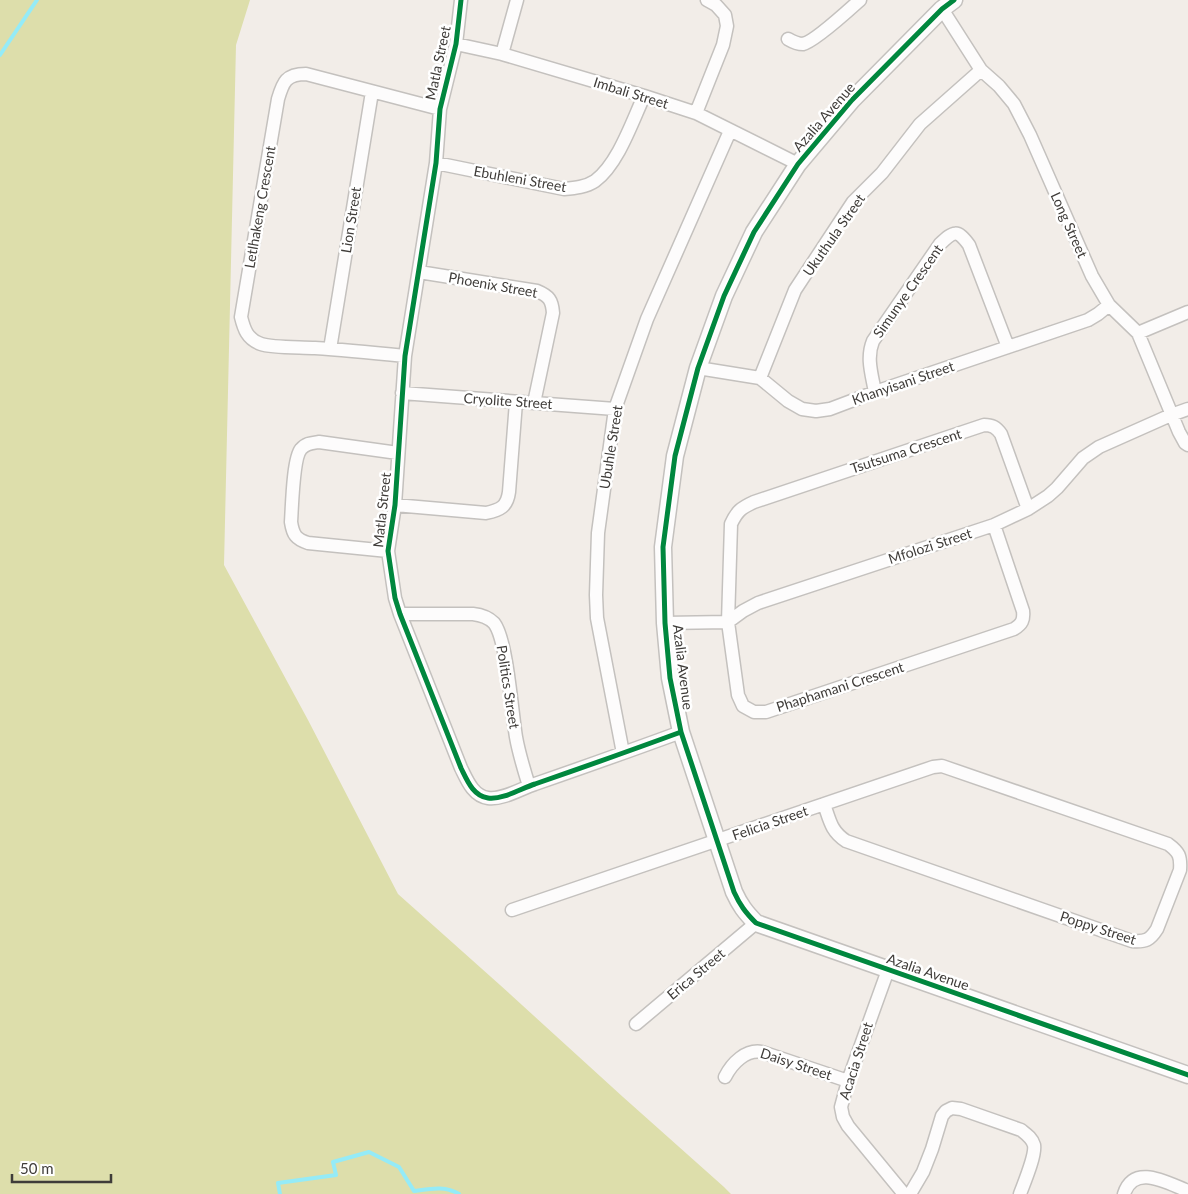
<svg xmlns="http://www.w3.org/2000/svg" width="1188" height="1194" font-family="Lato,sans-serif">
<rect width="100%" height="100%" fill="#f2ede8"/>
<path fill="#dddeab" d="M0 0H250L236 45 224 565 308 720 398 894 500 985 623 1097 724 1187 731 1194H0Z"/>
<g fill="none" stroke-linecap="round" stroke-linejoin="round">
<path stroke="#95ebf7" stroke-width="4" d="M0 55 37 0
M280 1194 278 1183 336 1175 333 1162 369 1152 399 1167 414 1191C429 1189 445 1185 459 1194"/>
<defs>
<path id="minor" d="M461 0 456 44 440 109 436 163 405 356 395 505 388 551 395 598 400 614 461 768C467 780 473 796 488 798 503 800 522 788 535 784 584 767 632 750 681 732
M942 9 981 70 999 86 1014 104 1030 135 1092 276 1109 305 1138 333 1179 432 1185 443 1188 445
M788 39C793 42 797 44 803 44 814 42 850 9 860 0
M456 44 502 54 644 96 696 113 798 164
M502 54 517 0
M696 113 723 45 727 26 725 15 716 5 707 0
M436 163 564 189C575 188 586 187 595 181 618 164 632 122 644 96
M419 272 537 291C549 296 552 300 553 313L534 403
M1138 333 1188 312
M330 349 372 92
M405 356C375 353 345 350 315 348 301 347 272 348 261 344 247 339 244 329 241 317L278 99C283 82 286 74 306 74L440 109
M698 368 760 378 788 401 802 409 816 411 830 409 875 392 1088 320 1098 314 1109 305
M760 378 795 290 853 202 882 173 920 124 981 70
M875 392C872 375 866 358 873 341L940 244C954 231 957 229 969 245L1008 347
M402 393 615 409
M395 505 486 513C500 510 507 507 509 492L516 402
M994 525 1023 611C1024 620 1022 624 1014 629L766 712H754L743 706 738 695 728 622 731 524C737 511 741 508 754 502L984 425C992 425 996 427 1001 434L1028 509
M388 551 308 543C296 539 293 535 291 522 292 508 293 458 301 449 306 443 312 443 319 442L398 453
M400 614H473C482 615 488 617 494 623 507 639 512 714 516 737 519 754 524 770 529 786
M665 623 728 622 743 611 758 603 994 525 1028 509 1048 496 1057 488 1083 458 1099 447 1171 415 1188 409
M623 753 597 618 596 595 598 533 615 409 647 319 730 131
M512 910 933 767 942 766 1168 844C1179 852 1181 856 1180 870L1157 929C1150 940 1146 942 1132 941L846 841C831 831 830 821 824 804
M888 970 848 1081 841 1107 843 1117 848 1126 904 1194
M636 1024 756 923
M725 1077C732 1063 746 1049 762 1052L848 1081
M910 1194 923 1172 932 1149 942 1116 946 1111 952 1108 961 1109 1021 1130C1026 1134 1032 1138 1034 1145 1036 1155 1024 1183 1020 1194
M1124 1194C1134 1163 1167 1183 1188 1191"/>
<path id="tertiary" d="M954 0 942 9 852 100 798 164 754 232 724 296 698 368 675 456 663 547 665 623 670 678 681 732 734 892C740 905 745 912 756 923L1188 1075"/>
</defs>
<use href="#minor" stroke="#c4c1be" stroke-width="15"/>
<use href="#tertiary" stroke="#c4c1be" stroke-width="19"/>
<use href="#minor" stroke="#fdfcfc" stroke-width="12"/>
<use href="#tertiary" stroke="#fdfcfc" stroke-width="16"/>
<defs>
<path id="cycleway" d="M461 0 456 44 440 109 436 163 405 356 395 505 388 551 395 598 400 614 461 768C467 780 473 796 488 798 503 800 522 788 535 784 584 767 632 750 681 732
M954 0 942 9 852 100 798 164 754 232 724 296 698 368 675 456 663 547 665 623 670 678 681 732 734 892C740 905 745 912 756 923L1188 1075"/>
</defs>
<use href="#cycleway" stroke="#fff" stroke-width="8"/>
<use href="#cycleway" stroke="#00873e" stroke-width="5"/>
</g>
<g text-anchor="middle" stroke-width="5" stroke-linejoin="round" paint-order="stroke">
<g font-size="14" fill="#3f3c39" stroke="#fff">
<text transform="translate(438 63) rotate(-78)" y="5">Matla Street</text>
<text transform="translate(631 93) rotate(17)" y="5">Imbali Street</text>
<text transform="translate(824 117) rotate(-49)" y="5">Azalia Avenue</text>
<text transform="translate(520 179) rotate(10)" y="5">Ebuhleni Street</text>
<text transform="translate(260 207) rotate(-80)" y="5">Letlhakeng Crescent</text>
<text transform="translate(351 220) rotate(-81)" y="5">Lion Street</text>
<text transform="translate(1069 225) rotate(66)" y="5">Long Street</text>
<text transform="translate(834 235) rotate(-55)" y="5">Ukuthula Street</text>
<text transform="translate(493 285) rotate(10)" y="5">Phoenix Street</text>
<text transform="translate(908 291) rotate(-55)" y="5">Simunye Crescent</text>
<text transform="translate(903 383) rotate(-19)" y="5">Khanyisani Street</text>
<text transform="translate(508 401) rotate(4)" y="5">Cryolite Street</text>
<text transform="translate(611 447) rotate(-81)" y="5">Ubuhle Street</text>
<text transform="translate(906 451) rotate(-18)" y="5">Tsutsuma Crescent</text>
<text transform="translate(382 510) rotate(-84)" y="5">Matla Street</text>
<text transform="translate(930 546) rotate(-18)" y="5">Mfolozi Street</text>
<text transform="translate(683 667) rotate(83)" y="5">Azalia Avenue</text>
<text transform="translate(508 687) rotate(81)" y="5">Politics Street</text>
<text transform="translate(840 687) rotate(-18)" y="5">Phaphamani Crescent</text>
<text transform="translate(770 823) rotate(-19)" y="5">Felicia Street</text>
<text transform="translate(1098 928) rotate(18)" y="5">Poppy Street</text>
<text transform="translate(928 972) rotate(19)" y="5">Azalia Avenue</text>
<text transform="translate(696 974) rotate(-40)" y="5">Erica Street</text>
<text transform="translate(856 1061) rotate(-72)" y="5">Acacia Street</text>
<text transform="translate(796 1064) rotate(18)" y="5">Daisy Street</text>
</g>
</g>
<path d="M12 1174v8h99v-8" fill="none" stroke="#3f3c39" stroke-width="2.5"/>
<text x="20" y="1174" font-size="15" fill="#3f3c39" stroke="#ffffff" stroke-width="4" paint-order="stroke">50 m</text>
</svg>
